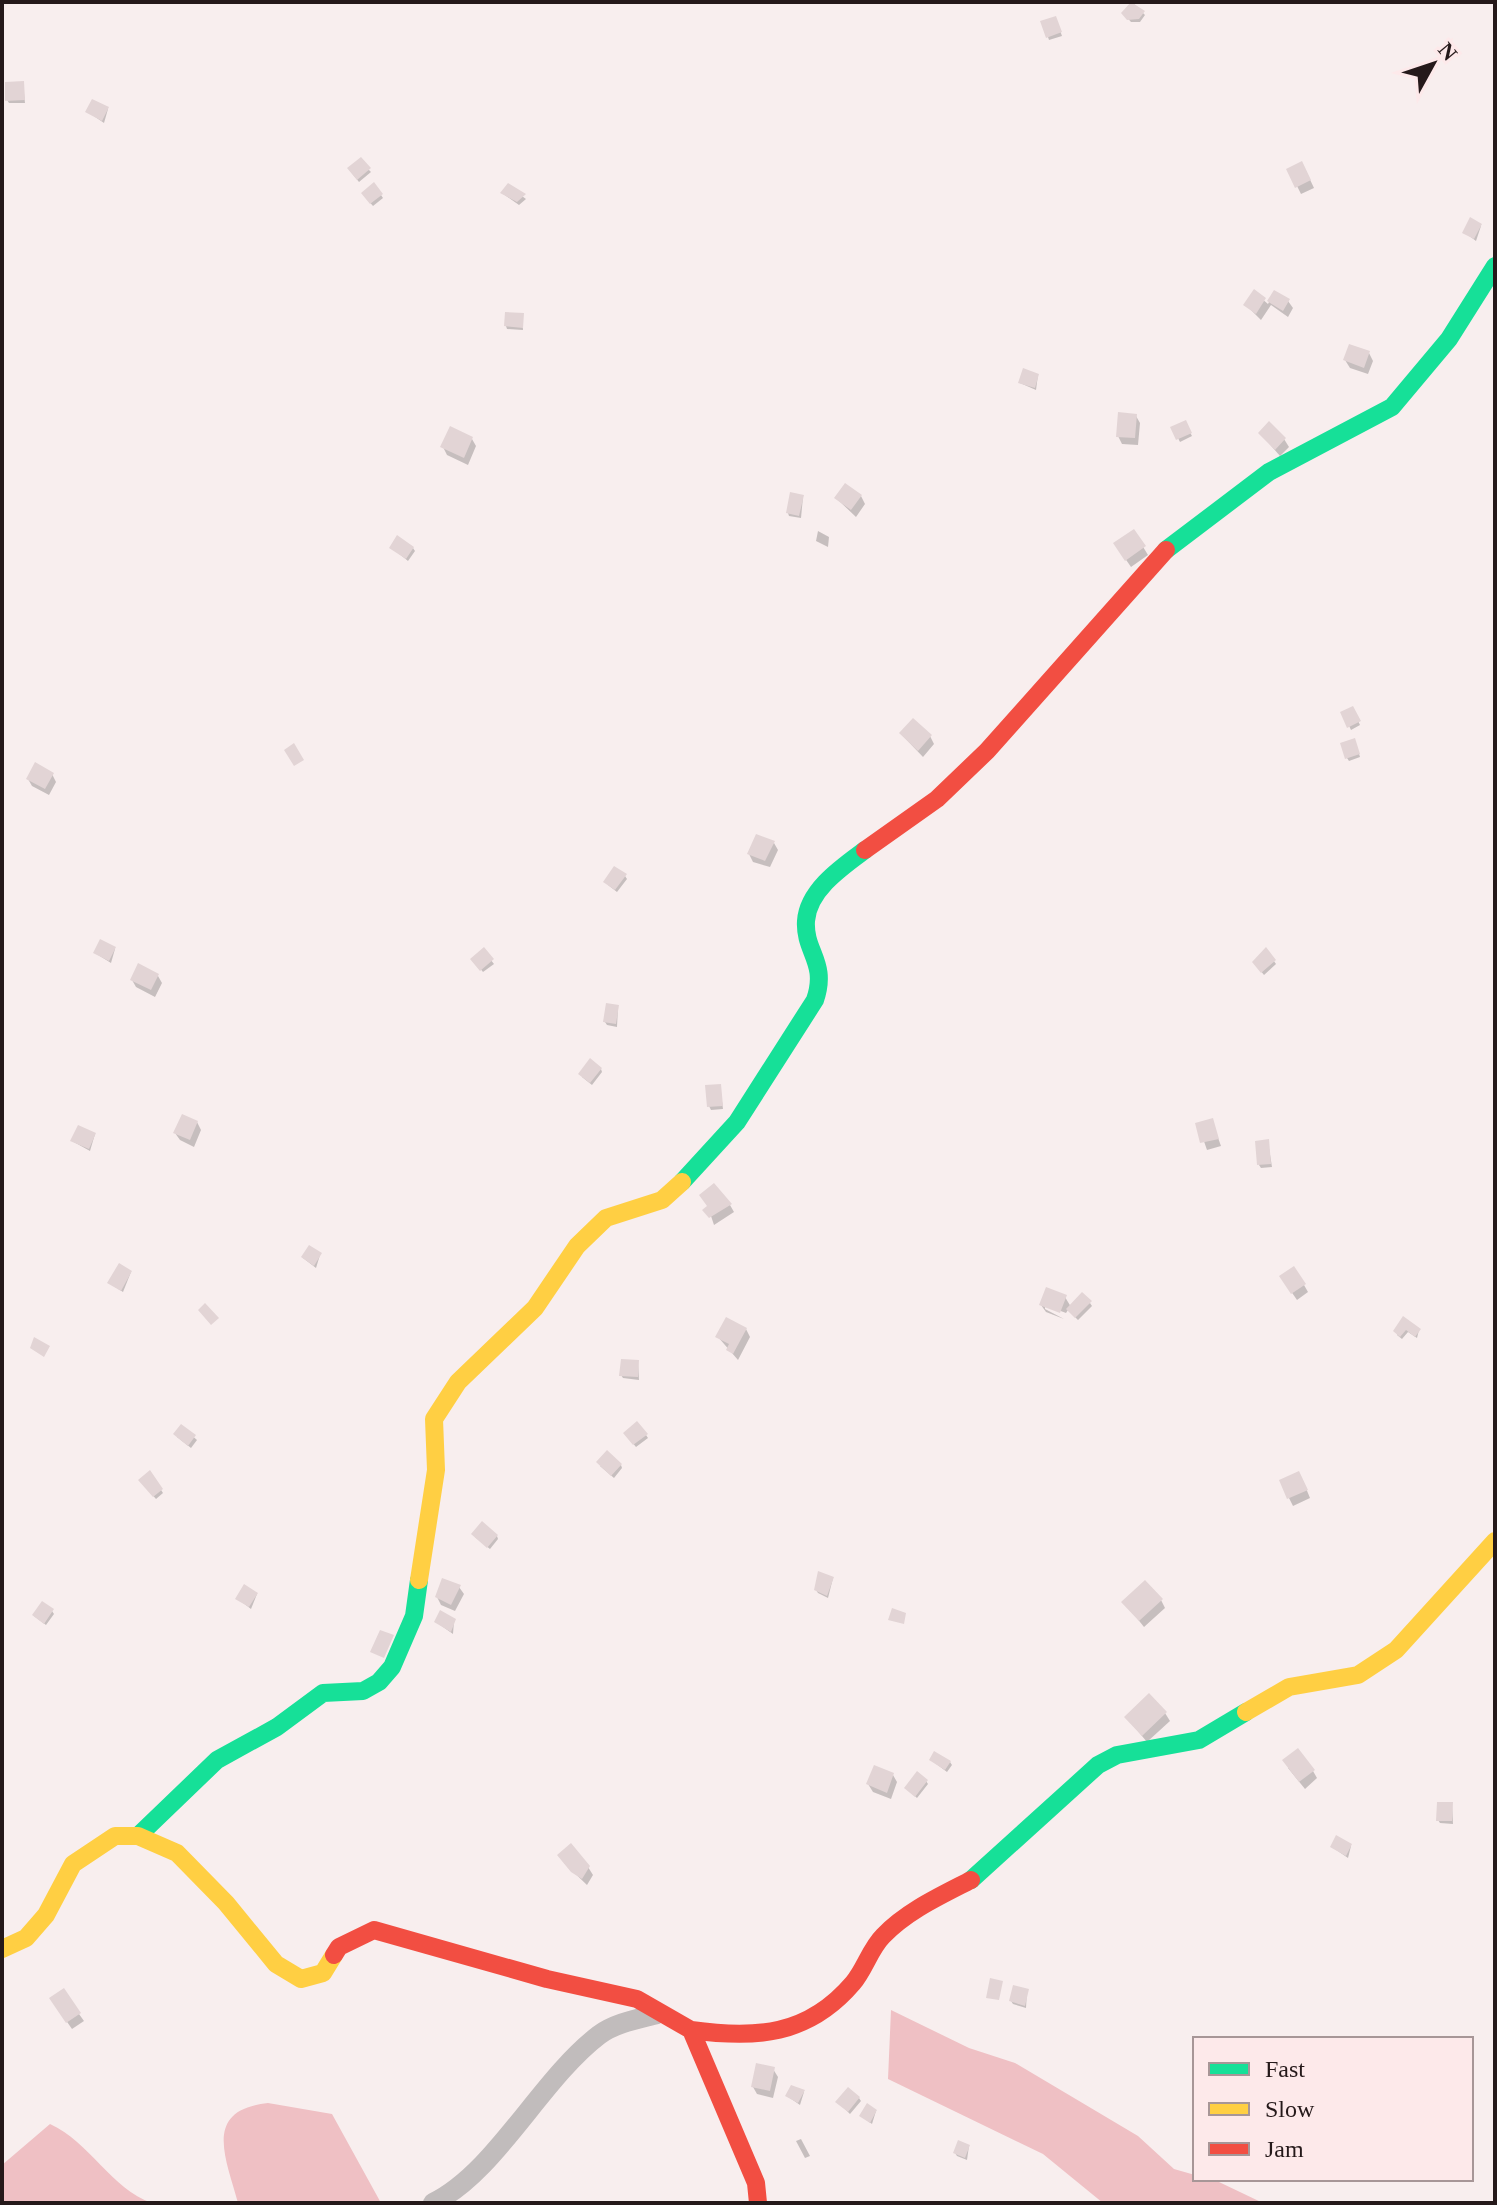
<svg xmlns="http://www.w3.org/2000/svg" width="1497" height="2205" font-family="Georgia,serif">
<rect width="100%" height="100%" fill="#f8eeee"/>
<path fill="#efc0c4" d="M891 2010 969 2048 1015 2063 1138 2136 1174 2169 1195 2175V2179L1219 2182 1263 2203H1103L1043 2154 888 2079Z
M268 2103 332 2114 381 2203H238C226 2158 202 2110 268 2103Z
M50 2124C90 2142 111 2189 152 2203H2V2165Z"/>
<path fill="#0003" d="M1133 3 1145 15 1140 22H1131L1123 13Z
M1057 22 1062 36 1049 40 1048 37Z
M23 83 25 103H9L7 100Z
M108 109 104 123 88 112Z
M369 170 371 172 359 182 351 172Z
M1289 170 1306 171 1314 188 1301 194Z
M508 186 526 199 519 205 502 193Z
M381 195 383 198 373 206 365 197Z
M1481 226 1476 241 1464 232Z
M1254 292 1268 304 1274 292 1288 301 1293 308 1288 317 1271 305 1261 320 1246 305Z
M522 315 523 330 507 329 506 326Z
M1369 353 1373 361 1368 374 1350 368 1345 360Z
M1038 375 1036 390 1020 383Z
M1136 416 1140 423 1138 445 1122 444 1118 436Z
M1185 423 1192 436 1180 442 1173 428Z
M1260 433 1284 439 1289 447 1280 456Z
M472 439 476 446 468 465 447 455 443 447Z
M861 496 865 504 856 517 836 498Z
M803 497 801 518 789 516 788 513Z
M818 531 829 537 828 547 816 541Z
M1134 532 1148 555 1131 567 1120 551Z
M392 548H413L415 551 408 561Z
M1352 708 1360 725 1351 730 1343 713Z
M901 734 930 736 934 744 923 757Z
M1356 744 1360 757 1349 761 1347 758Z
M52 774 56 782 49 795 32 786 28 779Z
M774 843 778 850 770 867 753 862 749 854Z
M625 876 627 879 617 892 608 885Z
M115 949 111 963 95 953Z
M483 950 494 964 483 972 475 962Z
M1266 950 1276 964 1264 975 1256 965Z
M158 976 162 983 155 997 136 987 132 980Z
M618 1007 617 1027 607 1025 605 1022Z
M601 1069 602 1072 592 1085 582 1077Z
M720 1086 723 1109 711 1110 709 1106Z
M1212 1121 1221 1146 1207 1150 1198 1124Z
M197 1122 201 1130 194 1147 180 1140 175 1133Z
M95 1134 90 1151 72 1141Z
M1268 1142 1272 1167 1261 1168 1259 1165Z
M730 1205 734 1212 714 1225 708 1207Z
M320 1255 316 1268 303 1258Z
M131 1272 123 1292 109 1283Z
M1286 1284 1304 1285 1308 1292 1297 1300Z
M1065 1297 1071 1307 1090 1303 1092 1306 1078 1320 1068 1310 1066 1313 1045 1305V1309L1064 1319 1046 1312 1041 1305Z
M1403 1319 1419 1330 1417 1338 1408 1332 1402 1339 1397 1335Z
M746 1329 750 1337 738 1360 718 1337Z
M638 1362 639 1380 623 1378 621 1375Z
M181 1426 197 1440 191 1448 177 1437Z
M646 1435 648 1438 636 1447 627 1436Z
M621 1465 622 1468 614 1478 600 1466Z
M150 1473 163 1493 156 1499 142 1483Z
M1303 1481 1310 1498 1293 1506 1281 1482Z
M497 1536 498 1539 490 1549 475 1537Z
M833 1578 828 1598 818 1593 816 1590Z
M459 1587 464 1594 455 1611 441 1605 437 1597Z
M257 1594 251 1609 238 1599Z
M1161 1600 1165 1608 1144 1627 1124 1602Z
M52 1611 54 1614 46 1625 34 1616Z
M454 1621 453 1634 436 1622Z
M1165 1713 1170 1721 1147 1742 1126 1717Z
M931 1760 950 1762 952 1765 947 1772Z
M1288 1768 1313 1771 1317 1778 1305 1789Z
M893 1775 897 1782 891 1799 873 1792 868 1784Z
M926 1781 928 1784 917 1798 906 1788Z
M1452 1804 1453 1824 1440 1823 1438 1820Z
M1351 1846 1348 1858 1332 1847Z
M564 1863 588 1867 593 1875 587 1885Z
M1027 1991 1026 2008 1013 2004 1011 2001Z
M56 2006 79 2014 84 2021 72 2029Z
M773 2069 778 2077 773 2098 757 2094 753 2087Z
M804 2092 800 2105 787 2096Z
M859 2098 861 2101 850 2114 838 2102Z
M876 2111 872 2124 861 2116Z
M801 2139 810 2156 805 2158 796 2141Z
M969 2146 967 2160 957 2156 955 2153Z"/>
<path fill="#e2d4d5" d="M1131 2 1145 11 1139 19 1127 20 1121 13Z
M1056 16 1062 32 1046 38 1040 21Z
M24 81 25 100 5 101V82Z
M92 99 109 107 102 121 85 112Z
M361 157 371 168 357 180 347 168Z
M1302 161 1311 180 1295 188 1286 169Z
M374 182 383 194 370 204 361 193Z
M508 183 526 194 517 202 500 193Z
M1470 217 1482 224 1474 239 1462 233Z
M1254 289 1266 298 1256 314 1243 305Z
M1274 290 1290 299 1283 311 1267 301Z
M505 312 524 313 523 328 504 326Z
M1349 344 1370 351 1364 368 1343 360Z
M1023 368 1039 374 1035 388 1018 383Z
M1118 412 1137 414 1135 438 1116 437Z
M1186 420 1192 433 1176 440 1170 427Z
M1269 421 1286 438 1275 450 1258 433Z
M450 426 473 437 464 458 440 447Z
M845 483 862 495 851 510 834 498Z
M790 492 804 495 799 516 786 513Z
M1134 529 1146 546 1125 561 1113 543Z
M397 535 414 547 406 559 389 548Z
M1353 706 1361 721 1347 728 1340 712Z
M913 718 932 735 918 751 899 733Z
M1355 738 1360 754 1345 759 1340 743Z
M294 743 304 760 294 766 284 750Z
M35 762 54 773 45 789 26 779Z
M756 834 775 841 765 861 747 854Z
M614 866 627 874 615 890 603 882Z
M100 939 116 947 109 961 93 953Z
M484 947 494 959 480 971 470 959Z
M1266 947 1276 960 1261 973 1252 962Z
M138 963 159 974 151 990 130 980Z
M606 1003 619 1005 616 1024 603 1022Z
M590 1058 602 1068 590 1083 578 1074Z
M721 1084 723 1106 707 1107 705 1085Z
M182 1114 198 1121 190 1140 173 1133Z
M1213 1118 1219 1139 1200 1143 1195 1123Z
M78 1125 96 1133 89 1149 70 1141Z
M1269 1139 1271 1164 1257 1165 1255 1141Z
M714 1183 732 1204 709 1218 702 1210 707 1206 699 1195Z
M309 1245 322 1253 314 1266 301 1257Z
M119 1263 132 1271 121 1291 107 1283Z
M1294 1266 1306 1284 1291 1294 1279 1276Z
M1046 1287 1067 1295 1060 1313 1039 1305Z
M1082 1292 1092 1301 1075 1318 1066 1309Z
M205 1303 219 1318 211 1325 198 1310Z
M1403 1316 1421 1329 1415 1337 1406 1330 1400 1337 1393 1331Z
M726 1317 747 1328 733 1354 726 1350 729 1344 715 1337Z
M34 1337 50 1346 44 1357 30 1348Z
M621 1359 639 1360 638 1377 619 1376Z
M637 1421 648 1434 633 1445 623 1433Z
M181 1424 196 1435 188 1446 173 1434Z
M607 1450 622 1464 611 1476 596 1462Z
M150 1470 163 1489 153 1497 138 1480Z
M1299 1471 1308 1490 1287 1499 1279 1480Z
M482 1521 498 1535 487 1548 471 1534Z
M818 1571 834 1577 827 1596 814 1590Z
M442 1578 461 1585 451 1605 435 1597Z
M1145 1580 1163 1599 1139 1621 1121 1602Z
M244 1584 258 1593 249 1607 235 1599Z
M42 1601 54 1609 44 1624 32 1615Z
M892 1608 906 1613 904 1624 888 1620Z
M440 1610 456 1619 451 1632 434 1622Z
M380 1630 394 1635 384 1658 370 1652Z
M1149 1693 1167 1712 1142 1736 1124 1717Z
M1298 1748 1315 1770 1299 1782 1282 1760Z
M934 1751 951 1761 945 1770 929 1760Z
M874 1765 894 1773 887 1793 866 1784Z
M917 1771 928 1780 915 1797 904 1788Z
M1437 1802H1453L1452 1821H1436Z
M1336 1835 1352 1844 1346 1856 1330 1847Z
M571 1843 590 1866 582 1879 571 1872 557 1855Z
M990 1978 1003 1981 999 2000 986 1998Z
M1013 1985 1029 1989 1025 2006 1009 2001Z
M64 1988 81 2013 66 2023 49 1998Z
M756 2063 775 2067 770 2091 751 2087Z
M791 2085 805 2090 798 2103 785 2096Z
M848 2087 860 2097 848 2112 835 2102Z
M867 2103 877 2110 870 2123 859 2116Z
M958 2140 970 2145 965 2158 953 2153Z"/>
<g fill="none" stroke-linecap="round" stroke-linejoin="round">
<path stroke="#c1bcbc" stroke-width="20" d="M433 2203C496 2172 540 2080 599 2035 615 2023 638 2019 657 2014"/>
<path stroke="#16e098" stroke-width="18" d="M1166 550 1269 472 1392 407 1449 339 1495 266
M682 1182 737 1122 815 1000C828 962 804 952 806 921 808 890 842 867 865 850
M138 1836 217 1760 277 1727 323 1693 363 1691 379 1682 392 1667 414 1616 419 1580
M971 1880 1098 1765 1117 1755 1199 1740 1246 1712"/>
<path stroke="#ffcf43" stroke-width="18" d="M419 1580 436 1470 434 1419 458 1382 535 1308 577 1246 606 1218 662 1200 682 1182
M1246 1712 1289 1687 1358 1675 1396 1650 1495 1541
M2 1949 26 1938 46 1915 73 1864 115 1836H138L177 1853 226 1903 276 1964 301 1979 323 1973 334 1955"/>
<path stroke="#f24e42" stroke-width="18" d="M865 850 937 799 987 751 1166 550
M334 1955 339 1947 374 1930 547 1979 637 1999 691 2030 756 2183 758 2203
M691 2030C755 2039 808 2036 853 1983 865 1969 870 1949 883 1936 907 1911 940 1896 971 1880"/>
</g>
<rect width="1497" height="2205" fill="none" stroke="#25191a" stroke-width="8"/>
<rect x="1193" y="2037" width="280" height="144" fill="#fde9ea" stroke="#a79697" stroke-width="2"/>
<rect x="1209" y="2063" width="40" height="12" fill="#16e098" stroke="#a79697" stroke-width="2"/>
<text x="1265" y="2077" font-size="24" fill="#25191a">Fast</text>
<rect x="1209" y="2103" width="40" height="12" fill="#ffcf43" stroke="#a79697" stroke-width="2"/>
<text x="1265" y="2117" font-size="24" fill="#25191a">Slow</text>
<rect x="1209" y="2143" width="40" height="12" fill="#f24e42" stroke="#a79697" stroke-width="2"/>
<text x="1265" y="2157" font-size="24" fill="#25191a">Jam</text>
<g transform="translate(1433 64) rotate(50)" stroke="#fde9ea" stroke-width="6" paint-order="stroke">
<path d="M0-6L14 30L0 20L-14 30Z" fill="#25191a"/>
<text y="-12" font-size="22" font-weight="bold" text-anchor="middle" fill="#25191a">N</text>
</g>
</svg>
